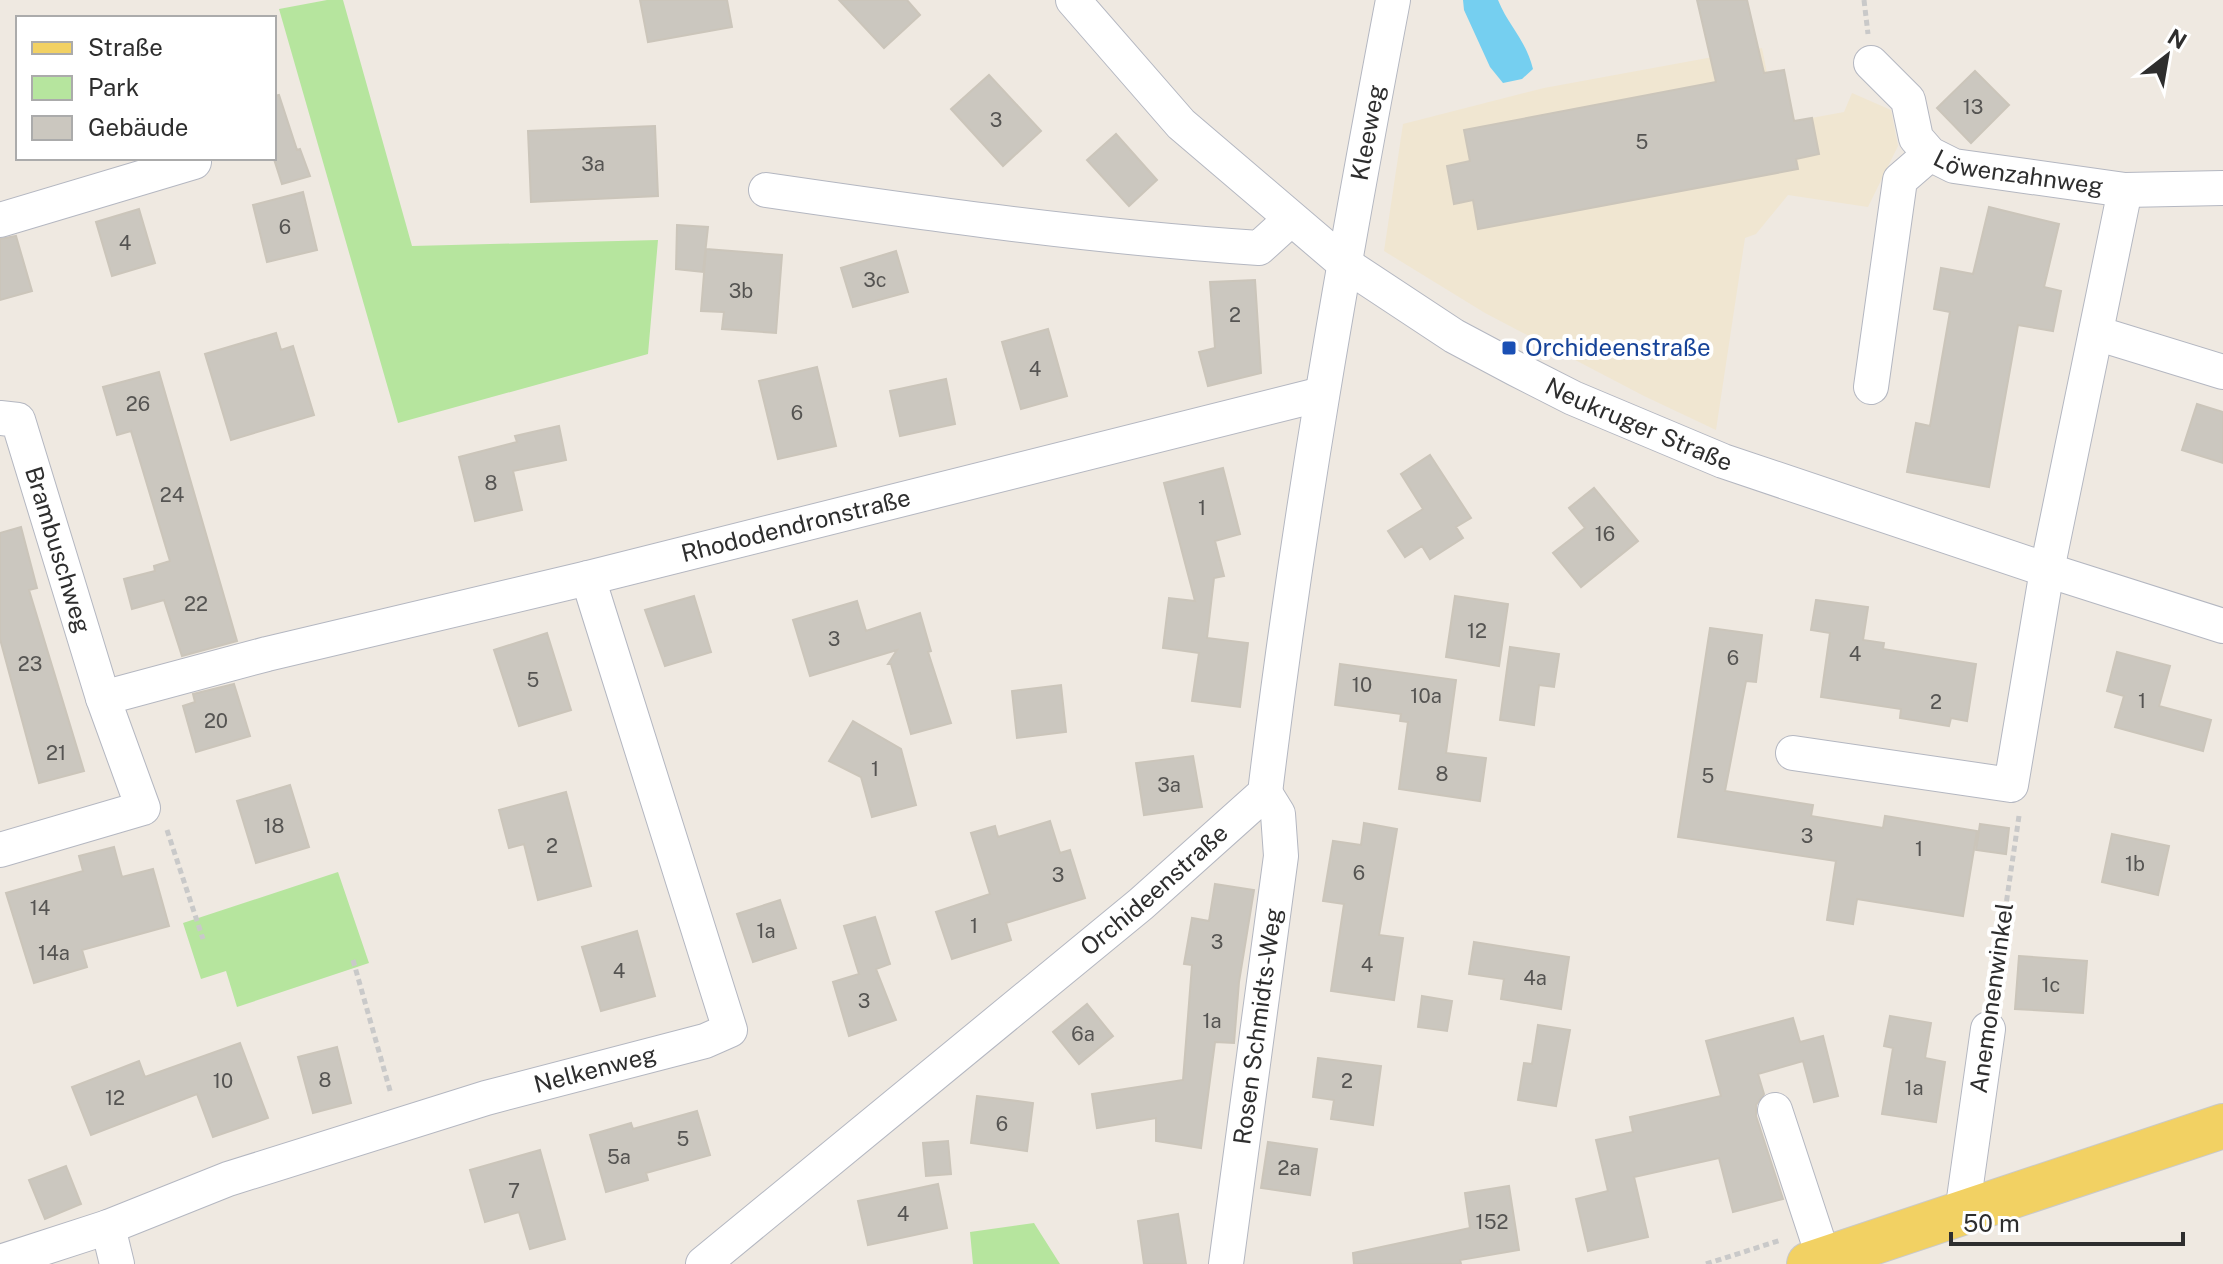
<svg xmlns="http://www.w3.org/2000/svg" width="2223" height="1264" font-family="'Public Sans',sans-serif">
<rect width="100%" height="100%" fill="#efe9e1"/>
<path fill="#f0e6d1" d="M1762 48 1767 73 1784 70 1795 121 1844 112 1852 93 1891 110 1898 146 1868 207 1788 195 1756 234 1745 238 1716 430 1644 396 1485 313 1384 251 1403 124 1544 88Z"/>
<path fill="#b6e59e" d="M327 0H343L412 246 658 240 648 354 398 423 279 9Z
M338 872 369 963 237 1007 226 971 201 979 183 923Z
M1034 1223 1060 1264H973L970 1232Z"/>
<path fill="#75cff0" d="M1463 0H1498C1509 27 1525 38 1533 69L1522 79 1503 83 1490 67 1464 10Z"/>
<path fill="#cbc7bf" stroke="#cbc5ba" stroke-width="2" d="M640 0H727L732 27 648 42Z
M839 0H907L920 15 884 48Z
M1697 0H1747L1764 73 1784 70 1794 121 1812 118 1819 154 1796 159 1798 169 1478 229 1473 200 1454 204 1447 166 1470 161 1464 130 1716 82Z
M1975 71 2009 105 1971 143 1937 108Z
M989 75 1041 131 1003 166 951 109Z
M279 95 297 150 300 149 310 176 282 184 274 159V96Z
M655 126 658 196 531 202 528 131Z
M1116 134 1157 180 1129 206 1087 160Z
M303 192 317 250 267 262 253 205Z
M1989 207 2059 224 2044 287 2061 291 2053 331 2018 325 1989 487 1907 472 1916 423 1930 426 1950 312 1934 309 1941 268 1973 274Z
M139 209 155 263 112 276 96 222Z
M677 225 708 227 703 272 676 269Z
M16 236 32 291 0 300V239Z
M706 249 782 255 776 333 722 329 724 312 701 311Z
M896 251 908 292 853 307 841 268Z
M1255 280 1261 373 1208 386 1199 352 1215 348 1210 282Z
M1048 329 1067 396 1021 409 1002 342Z
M276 333 281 350 293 346 314 415 231 440 205 354Z
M817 367 836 446 778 459 759 381Z
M159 372 237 641 182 656 164 600 132 609 124 579 155 571 154 566 170 561 131 431 117 435 103 387Z
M946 379 955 424 900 436 890 391Z
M2197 404 2223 412V463L2182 450Z
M559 426 566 460 513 471 522 510 475 521 459 457 517 442 515 436Z
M1430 455 1471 518 1456 527 1463 538 1430 559 1422 546 1405 557 1388 531 1423 509 1401 474Z
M1223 468 1240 534 1215 541 1224 576 1214 578 1207 638 1248 643 1240 707 1192 701 1199 653 1163 648 1169 598 1195 601 1164 483Z
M1594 488 1638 541 1581 587 1553 553 1585 528 1569 508Z
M21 527 37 588 29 590 84 771 39 783 0 639V533Z
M694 596 711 652 665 666 645 610Z
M1455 596 1508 604 1499 666 1446 657Z
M1816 600 1868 607 1863 640 1884 643 1883 649 1976 664 1967 721 1951 718 1949 726 1900 718 1901 709 1821 697 1830 633 1811 630Z
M857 601 866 631 920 613 931 651 928 652 951 723 911 734 891 664H888L897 650 810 676 793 620Z
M1710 628 1762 635 1756 682 1746 681 1725 791 1813 805 1811 816 1883 828 1885 816 1977 831 1963 916 1857 899 1853 924 1827 920 1836 861 1678 837Z
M547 633 571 710 519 726 494 650Z
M1510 647 1559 654 1554 687 1539 685 1534 725 1500 720Z
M2117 652 2170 666 2159 706 2211 720 2203 751 2115 727 2124 696 2107 691Z
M1340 664 1456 680 1446 753 1486 758 1480 801 1399 789 1408 722 1400 721 1401 714 1335 705Z
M234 684 250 736 196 752 183 706 195 702 193 694Z
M1061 685 1066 732 1017 738 1012 691Z
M853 721 901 749 916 805 872 817 861 777 829 761Z
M1193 756 1202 807 1144 815 1136 763Z
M290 785 309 847 256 863 237 801Z
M566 792 591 886 538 900 524 844 509 848 499 810Z
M1050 821 1060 853 1070 850 1085 898 1006 923 1011 940 952 959 936 912 990 894 971 833 995 826 998 837Z
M1364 823 1397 829 1379 935 1403 938 1394 1000 1331 991 1344 904 1323 901 1333 841 1361 845Z
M1980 824 2009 828 2006 854 1976 850Z
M2112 834 2169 846 2158 895 2102 882Z
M114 847 122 877 153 869 169 926 82 950 87 967 34 983 6 893 83 871 79 856Z
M1215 884 1254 890 1239 982 1234 1043 1215 1042 1201 1148 1156 1141V1118L1097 1128 1092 1094 1183 1080 1192 965 1184 964 1192 918 1209 921Z
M780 900 796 948 753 962 737 914Z
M875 917 890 964 876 969 896 1020 849 1036 833 982 859 974 844 926Z
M637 931 655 996 601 1011 582 947Z
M1474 942 1569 957 1561 1009 1501 999 1504 979 1469 974Z
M2019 956 2087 961 2083 1013 2015 1009Z
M1422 996 1452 1001 1447 1031 1418 1027Z
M1087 1004 1113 1036 1079 1064 1053 1032Z
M1890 1016 1931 1023 1925 1058 1945 1062 1936 1122 1882 1114 1893 1048 1884 1046Z
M1793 1018 1800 1042 1823 1036 1838 1096 1814 1102 1803 1061 1758 1074 1764 1094 1756 1105V1116L1783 1199 1733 1212 1719 1158 1634 1177 1648 1237 1588 1251 1576 1199 1608 1191 1596 1140 1633 1132 1630 1117 1721 1096 1706 1041Z
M1538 1025 1570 1030 1556 1106 1518 1100 1524 1063 1532 1064Z
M240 1043 268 1118 213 1137 197 1094 91 1135 72 1087 139 1061 145 1077Z
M337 1047 351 1103 313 1113 298 1057Z
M1318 1058 1381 1066 1373 1125 1331 1119 1334 1100 1313 1097Z
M977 1096 1033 1103 1027 1151 971 1143Z
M697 1111 710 1155 646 1173 648 1180 606 1192 590 1135 631 1123 633 1129Z
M948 1141 951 1174 926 1176 923 1143Z
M1268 1142 1317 1149 1310 1195 1261 1188Z
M540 1150 565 1239 530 1249 519 1212 485 1222 470 1170Z
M66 1166 81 1204 45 1219 29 1180Z
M938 1184 947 1228 868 1245 858 1201Z
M1509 1186 1519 1250 1460 1260 1461 1264H1354L1353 1253 1470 1228 1465 1193Z
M1178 1214 1186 1264H1144L1138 1221Z"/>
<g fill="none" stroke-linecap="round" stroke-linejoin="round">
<defs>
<g id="minor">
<path id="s1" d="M1073 0 1181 124 1345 264 1454 336 1516 369 1573 398 1723 461 2047 570 2223 626"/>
<path id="s2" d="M1871 63 1908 100 1916 138 1930 154 1954 166 2125 190 2223 188"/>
<path d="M766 190C930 214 1093 237 1259 248L1291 219"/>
<path d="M0 220 194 162"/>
<path d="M2096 333 2223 372"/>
<path d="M1871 387 1900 180 1930 154"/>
<path id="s3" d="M0 418 18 420 103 698 143 808 0 850"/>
<path id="s4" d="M103 698 267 654 588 578 1322 394"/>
<path d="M1793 753 2011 785 2047 570 2125 190"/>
<path d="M1775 1110 1824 1259"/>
<path d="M1962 1213 1988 1029"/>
<path d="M108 1227 117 1264"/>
<path id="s5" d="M0 1262 108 1227 228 1179 486 1098 705 1041 730 1030 588 578"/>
<path id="s6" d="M703 1264 1141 904 1265 793C1297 527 1343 263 1393 0"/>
<path id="s7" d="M1226 1264 1281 856 1278 814 1265 793"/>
</g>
<path id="major" d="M1809 1264 2223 1126"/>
</defs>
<use href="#minor" stroke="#b4b7c1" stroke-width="36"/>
<use href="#major" stroke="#c9c9c9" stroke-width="46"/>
<path stroke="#c9c9c9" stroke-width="5" stroke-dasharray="6 4" stroke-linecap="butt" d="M1864 0 1868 34
M167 830 203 939
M353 960 391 1094
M1992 1000 2019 816
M1706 1264 1781 1240"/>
<use href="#minor" stroke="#fff" stroke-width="34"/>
<use href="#major" stroke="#f2d163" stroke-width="44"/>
</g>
<rect fill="#1a4fb4" stroke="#fff" stroke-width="3" x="1501" y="340" width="16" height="16" rx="4"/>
<g text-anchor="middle" stroke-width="8" stroke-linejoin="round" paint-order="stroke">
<g font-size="20" fill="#555452">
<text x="1973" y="114">13</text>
<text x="996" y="127">3</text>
<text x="1642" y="149">5</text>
<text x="593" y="171">3a</text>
<text x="285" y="234">6</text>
<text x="125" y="250">4</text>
<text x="875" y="287">3c</text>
<text x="741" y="298">3b</text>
<text x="1235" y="322">2</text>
<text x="1035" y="376">4</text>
<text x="138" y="411">26</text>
<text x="797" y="420">6</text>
<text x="491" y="490">8</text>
<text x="172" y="502">24</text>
<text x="1202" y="515">1</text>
<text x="1605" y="541">16</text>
<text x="196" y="611">22</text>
<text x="1477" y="638">12</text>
<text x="834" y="646">3</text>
<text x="1855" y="661">4</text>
<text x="1733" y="665">6</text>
<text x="30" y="671">23</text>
<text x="533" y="687">5</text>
<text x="1362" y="692">10</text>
<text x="1426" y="703">10a</text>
<text x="2142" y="708">1</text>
<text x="1936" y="709">2</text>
<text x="216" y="728">20</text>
<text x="56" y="760">21</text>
<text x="875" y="776">1</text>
<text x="1442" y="781">8</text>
<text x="1708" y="783">5</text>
<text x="1169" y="792">3a</text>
<text x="274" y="833">18</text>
<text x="1807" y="843">3</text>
<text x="552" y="853">2</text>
<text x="1919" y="856">1</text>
<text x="2135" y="871">1b</text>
<text x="1359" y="880">6</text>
<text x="1058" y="882">3</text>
<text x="40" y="915">14</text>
<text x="974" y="933">1</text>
<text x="766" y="938">1a</text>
<text x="1217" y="949">3</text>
<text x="54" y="960">14a</text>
<text x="1367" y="972">4</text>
<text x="619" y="978">4</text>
<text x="1535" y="985">4a</text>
<text x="2051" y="992">1c</text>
<text x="864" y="1008">3</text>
<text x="1212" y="1028">1a</text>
<text x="1083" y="1041">6a</text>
<text x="325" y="1087">8</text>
<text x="223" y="1088">10</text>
<text x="1347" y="1088">2</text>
<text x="1914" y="1095">1a</text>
<text x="115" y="1105">12</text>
<text x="1002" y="1131">6</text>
<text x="683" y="1146">5</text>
<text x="619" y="1164">5a</text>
<text x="1289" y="1175">2a</text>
<text x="514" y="1198">7</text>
<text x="903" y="1221">4</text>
<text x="1492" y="1229">152</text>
</g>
<g font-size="24" fill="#2e2e2e" stroke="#fff">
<text dy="8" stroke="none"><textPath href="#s6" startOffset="1402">Kleeweg</textPath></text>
<text dy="8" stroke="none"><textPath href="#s2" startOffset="204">Löwenzahnweg</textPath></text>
<text dy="8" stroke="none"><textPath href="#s1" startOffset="716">Neukruger Straße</textPath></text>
<text dy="8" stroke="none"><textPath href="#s4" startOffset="714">Rhododendronstraße</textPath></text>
<text dy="8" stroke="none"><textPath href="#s3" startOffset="154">Brambuschweg</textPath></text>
<text dy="8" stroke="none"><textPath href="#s6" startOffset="586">Orchideenstraße</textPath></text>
<text transform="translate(1992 998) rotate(-82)" y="8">Anemonenwinkel</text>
<text dy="8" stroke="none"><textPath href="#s7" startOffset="240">Rosen Schmidts-Weg</textPath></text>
<text dy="8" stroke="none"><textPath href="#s5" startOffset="626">Nelkenweg</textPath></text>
</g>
<g font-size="24" fill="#164399" stroke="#fff" text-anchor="start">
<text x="1525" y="356">Orchideenstraße</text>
</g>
</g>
<rect x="16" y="16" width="260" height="144" fill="#ffffff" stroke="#ababab" stroke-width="2"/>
<rect x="32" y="42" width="40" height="12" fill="#f2d163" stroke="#ababab" stroke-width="2"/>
<text x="88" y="56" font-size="24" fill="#2e2e2e">Straße</text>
<rect x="32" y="76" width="40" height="24" fill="#b6e59e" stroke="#ababab" stroke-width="2"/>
<text x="88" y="96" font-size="24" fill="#2e2e2e">Park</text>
<rect x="32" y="116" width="40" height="24" fill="#cbc7bf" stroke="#ababab" stroke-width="2"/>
<text x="88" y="136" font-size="24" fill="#2e2e2e">Gebäude</text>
<g transform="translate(2167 56) rotate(31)" stroke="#ffffff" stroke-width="6" paint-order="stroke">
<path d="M0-6L14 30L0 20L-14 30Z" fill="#2e2e2e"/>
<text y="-12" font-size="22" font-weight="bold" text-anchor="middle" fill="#2e2e2e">N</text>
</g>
<path d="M1951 1232v12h232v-12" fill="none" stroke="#2e2e2e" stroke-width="4"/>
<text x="1963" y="1232" font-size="24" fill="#2e2e2e" stroke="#ffffff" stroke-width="6" paint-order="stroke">50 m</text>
</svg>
